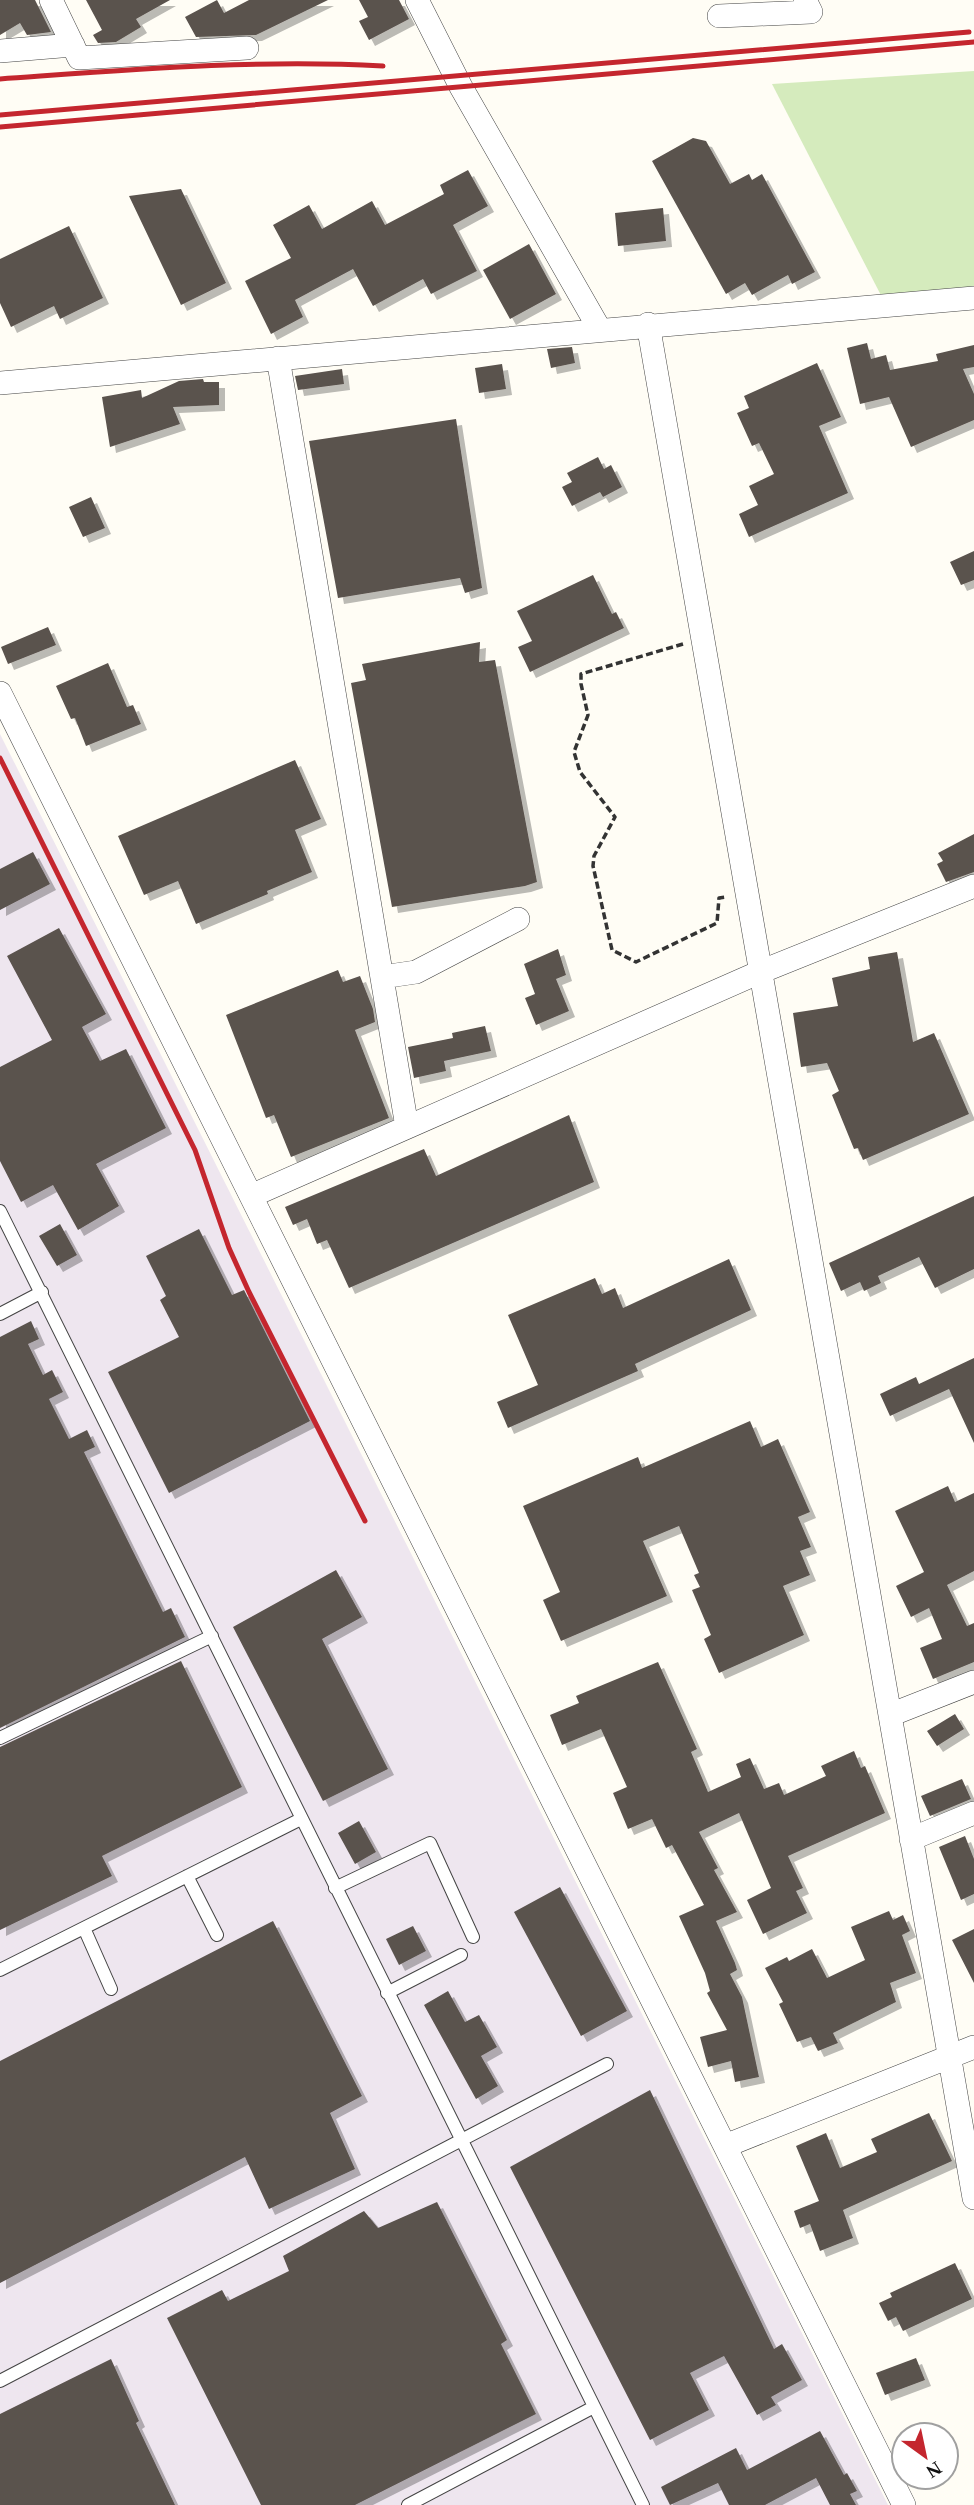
<svg xmlns="http://www.w3.org/2000/svg" width="974" height="2505" font-family="'Times New Roman',serif">
<defs>
<filter id="shadow"><feDropShadow dx="6" dy="6" stdDeviation="0" flood-color="#0004"/></filter>
</defs>
<rect width="100%" height="100%" fill="#fffdf5"/>
<path fill="#eee6ef" d="M0 734 662 2054 888 2505H0Z"/>
<path fill="#d5ebbd" d="M974 71V297L886 305 772 84Z"/>
<path fill="#5a524d" filter="url(#shadow)" d="M0 0H35L51 32 27 35 20 23 0 35Z
M86 0H170L136 19 141 27 116 42 98 43 93 35 102 30Z
M217 0 224 13 249 0H328L256 35 196 37 185 17Z
M359 0H399L409 19 369 40 359 21 368 17Z
M693 138 706 141 730 184 749 174 752 180 762 174 815 272 792 284 788 275 752 295 745 283 726 294 652 161Z
M468 170 488 206 453 225 477 271 431 294 423 279 373 306 353 269 295 300 303 317 271 334 245 281 291 258 273 225 309 205 322 229 372 201 385 225 444 194 440 185Z
M181 189 226 283 181 305 129 196Z
M663 208 666 241 618 246 615 213Z
M69 226 103 298 60 319 54 306 11 327 0 303V259Z
M529 244 556 294 510 319 483 270Z
M867 343 871 359 886 355 890 370 938 361 936 354 974 345V367L963 369 974 394V420L911 447 889 397 860 404 847 348Z
M572 347 575 363 551 368 547 349Z
M817 363 841 417 819 426 848 493 749 537 739 514 758 505 749 486 774 474 759 443 752 446 737 413 749 408 744 396Z
M502 364 506 389 479 393 475 368Z
M342 369 344 384 298 390 295 376Z
M203 379 204 382H219V405L173 407 180 424 110 447 102 397 141 390 142 398 179 381Z
M456 419 482 588 465 593 460 578 338 598 309 441Z
M598 457 604 469 611 465 622 487 603 497 600 492 572 506 562 487 572 482 567 473Z
M91 497 105 528 83 537 69 507Z
M974 551V580L961 585 950 562Z
M593 575 612 614 616 612 624 628 530 672 518 647 532 641 517 611Z
M48 627 56 645 8 664 1 647Z
M480 642 479 662 495 660 537 882 525 886 392 907 351 683 366 680 362 664Z
M108 663 127 707 133 705 141 724 86 746 75 718 71 719 56 686Z
M295 760 321 819 295 830 312 872 267 891 268 894 196 924 178 881 144 895 118 836Z
M974 834V872L946 882 937 864 943 861 938 853Z
M33 852 50 884 0 910V869Z
M59 928 106 1014 82 1027 100 1061 126 1049 166 1128 96 1164 119 1206 78 1230 53 1185 21 1202 0 1161V1067L52 1040 7 956Z
M558 949 566 975 556 979 569 1011 536 1025 525 998 535 994 524 964Z
M897 952 913 1042 934 1033 969 1114 863 1160 858 1148 854 1149 832 1095 839 1091 827 1063 801 1067 793 1013 838 1006 832 978 870 969 868 957Z
M338 970 343 982 360 976 373 1009 375 1022 355 1030 389 1118 291 1157 274 1115 266 1118 226 1015Z
M485 1026 491 1051 444 1061 446 1071 414 1078 408 1047 453 1038 452 1033Z
M569 1115 594 1182 349 1288 327 1240 317 1244 307 1219 293 1225 285 1207 424 1149 436 1176Z
M974 1196V1269L935 1288 919 1257 878 1276 881 1283 864 1291 860 1282 841 1291 829 1263Z
M60 1224 77 1255 57 1266 39 1236Z
M199 1229 232 1295 244 1290 310 1421 169 1493 108 1372 179 1337 160 1300 166 1296 146 1256Z
M729 1259 751 1310 635 1364 638 1371 508 1428 497 1402 538 1385 508 1315 595 1278 602 1294 615 1288 623 1308Z
M31 1321 39 1339 28 1344 43 1375 52 1370 63 1392 49 1399 69 1439 87 1430 95 1447 84 1452 163 1612 171 1608 185 1637 0 1728V1337Z
M974 1358V1443L949 1389 890 1416 880 1394 916 1377 919 1384Z
M750 1421 761 1447 778 1439 810 1512 798 1517 811 1547 800 1551 810 1575 783 1586 804 1635 719 1673 704 1639 711 1635 692 1590 700 1587 694 1575 699 1573 679 1526 643 1541 667 1596 561 1641 543 1600 560 1592 523 1506 638 1457 642 1468Z
M948 1486 955 1502 974 1493V1571L947 1585 967 1626 974 1623V1662L933 1679 920 1648 942 1639 929 1608 911 1617 896 1586 924 1572 895 1511Z
M336 1570 362 1617 322 1639 388 1769 323 1801 233 1627Z
M181 1661 242 1787 102 1856 112 1876 0 1930V1747Z
M658 1662 697 1749 691 1752 708 1792 741 1777 736 1764 750 1758 764 1789 779 1783 784 1795 826 1776 821 1766 854 1751 861 1768 865 1766 885 1813 788 1856 803 1888 796 1891 807 1913 763 1934 747 1900 771 1888 739 1813 699 1832 718 1868 714 1870 737 1912 716 1921 735 1963 737 1970 730 1974 742 1997 759 2077 735 2082 731 2061 708 2067 700 2037 727 2030 707 1993 710 1991 705 1973 679 1916 704 1905 672 1845 666 1848 652 1819 628 1829 613 1793 627 1787 601 1729 562 1745 550 1715 579 1703 576 1696Z
M955 1714 964 1729 937 1746 927 1731Z
M962 1779 971 1799 930 1816 921 1796Z
M359 1821 376 1852 355 1864 338 1833Z
M965 1836 974 1859V1894L961 1900 939 1847Z
M560 1887 627 2011 581 2036 514 1912Z
M889 1911 893 1920 903 1915 910 1931 902 1935 916 1973 890 1983 896 2002 833 2033 838 2043 818 2051 811 2037 797 2042 779 2004 783 2002 765 1968 787 1957 789 1961 812 1949 827 1978 865 1960 851 1927Z
M273 1921 362 2096 330 2113 355 2169 269 2209 245 2157 0 2283V2061Z
M413 1926 426 1951 399 1965 386 1939Z
M974 1929V1983L952 1940Z
M448 1991 465 2022 479 2015 497 2047 481 2056 498 2086 476 2099 424 2005Z
M650 2090 774 2349 782 2344 802 2380 771 2397 776 2405 757 2415 724 2356 690 2373 709 2410 650 2440 510 2167Z
M929 2113 952 2161 843 2210 853 2238 820 2251 810 2224 800 2228 794 2211 819 2201 796 2146 826 2133 840 2168 877 2152 871 2139Z
M437 2202 507 2340 501 2344 536 2414 355 2505H261L167 2318 222 2290 228 2301 289 2271 283 2256 364 2211 378 2228Z
M955 2263 972 2299 903 2331 896 2317 888 2321 879 2303 892 2297 890 2293Z
M916 2358 925 2380 885 2395 876 2373Z
M111 2359 139 2421 136 2423 175 2505H0V2414Z
M820 2431 844 2475 847 2473 857 2491 850 2494 856 2505H830L816 2478 765 2505H729L718 2483 670 2505 661 2487 736 2448 747 2470Z"/>
<g fill="none" stroke-linecap="round" stroke-linejoin="round">
<defs>
<path id="lane" d="M0 1211 643 2505
M0 1314 42 1292
M0 1738 212 1636
M187 1876 217 1935
M335 1888 430 1843 473 1937
M84 1928 111 1989
M0 1970 301 1819
M387 1993 461 1955
M0 2381 607 2064
M408 2505 592 2408"/>
<path id="street" d="M51 0 79 58 247 48
M417 0 461 87 600 330
M719 16 811 12 805 0
M0 51 73 45
M648 324 974 2198
M278 358 407 1127
M0 383 974 298
M0 693 904 2505
M382 977 416 972 518 919
M251 1196 760 972 974 886
M890 1715 974 1682
M911 1839 974 1813
M725 2146 974 2047"/>
</defs>
<use href="#lane" stroke="#444" stroke-width="14"/>
<use href="#street" stroke="#444" stroke-width="24"/>
<path stroke="#333" stroke-width="3.5" stroke-dasharray="7 3.5" stroke-linecap="butt" d="M683 644 581 674V684L588 715 574 752 580 772 615 817 594 856 593 866 612 950 636 962 717 923 719 898 727 897"/>
<use href="#lane" stroke="#fff" stroke-width="12"/>
<use href="#street" stroke="#fff" stroke-width="23"/>
<path stroke="#c4262e" stroke-width="5" d="M0 79C128 70 254 59 383 66
M0 115 969 32
M0 127 974 42
M0 758 195 1150 229 1248 249 1292 365 1521"/>
</g>
<g transform="translate(925 2456) rotate(147)"><circle r="33" fill="#ffffff" stroke="#a0a0a0" stroke-width="2"/>
<path d="M0-5L12 26L0 18L-12 26Z" fill="#c4262e"/>
<text y="-10" font-size="19" font-weight="bold" text-anchor="middle" fill="#111111">N</text>
</g>
</svg>
